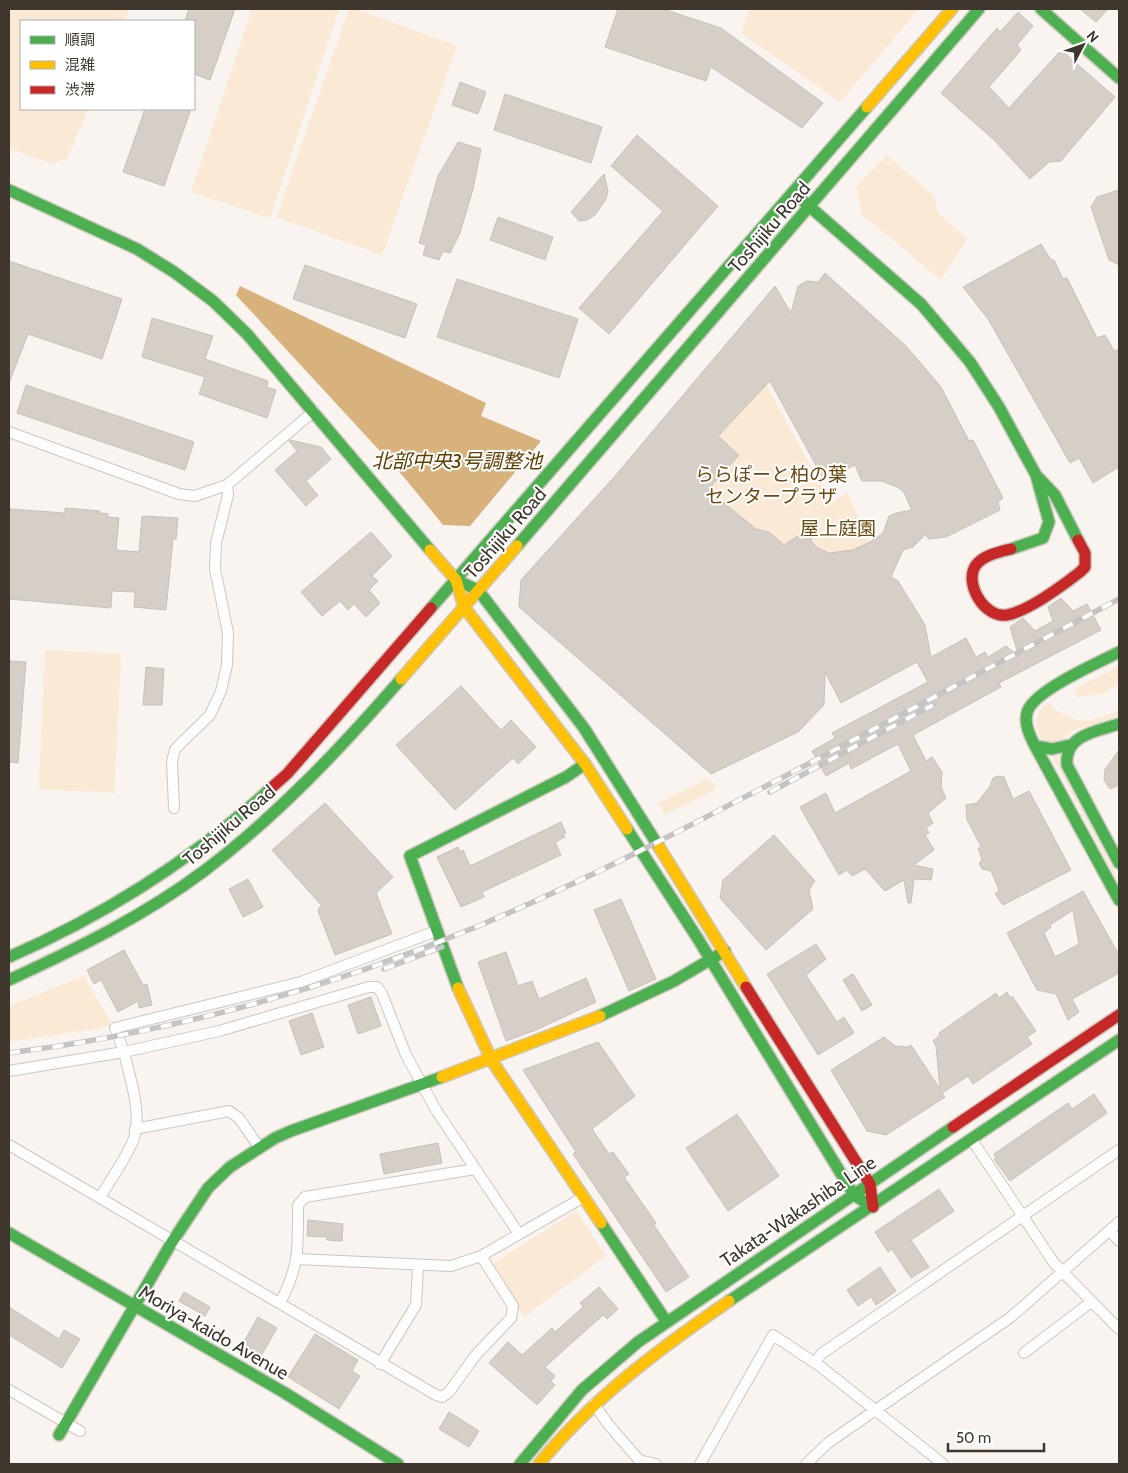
<svg xmlns="http://www.w3.org/2000/svg" width="1128" height="1473" font-family="Cabin,'Noto Sans JP',sans-serif">
<rect width="100%" height="100%" fill="#f9f4ef"/>
<path fill="#faead5" d="M18 9H129L124 21H21V109H88L67 159 51 164 9 148V12Z
M252 9H339L270 218 191 192Z
M349 9H356L457 46 382 255 276 217Z
M750 9H919L840 102 741 33Z
M887 155 935 197 937 212 967 239 941 280 861 214 857 186Z
M766 385 831 503 847 492 870 542C854 550 833 558 817 548L811 536V528L784 545 769 532 756 529 708 490 740 454 718 436Z
M45 650 121 654 114 793 39 789Z
M1119 666V684L1101 694 1078 697 1075 692 1078 687Z
M1046 703H1049C1073 726 1090 724 1119 710V716L1074 730 1062 741 1047 744C1033 734 1034 714 1046 703Z
M1057 753 1060 767 1119 880V885L1052 756Z
M707 779 716 784 713 791 665 815 658 803Z
M84 976 113 1026 9 1042V1006Z
M576 1211 606 1256 524 1317 492 1269 494 1263Z"/>
<path fill="#d7b27c" d="M240 286 486 403 481 416 541 441 470 526 443 525 403 476 236 295Z"/>
<path fill="#d5cfc8" stroke="#c7c1ba" fill-rule="evenodd" d="M189 9H235L210 80 194 74V21H185Z
M618 9H663L721 28 823 103 802 128 711 67 706 81 605 47Z
M1080 9H1108L1096 22Z
M1018 12 1033 26 1017 45 1021 50 989 87 1009 108 1061 50 1115 97 1061 161 1049 162 1030 179 994 140 941 93 997 28 1000 32Z
M460 82 486 92 478 114 452 105Z
M505 94 602 127 591 163 494 130Z
M145 109H191L164 186 123 172Z
M637 135 718 206 609 334 579 308 663 211 611 166Z
M458 142 481 149 473 189 460 233 450 253 443 251 439 260 423 255 426 245 419 243 438 176Z
M604 174 608 191 606 199 595 215 587 220 579 221 571 212Z
M1119 190V265L1109 260 1091 207 1097 197Z
M498 217 553 237 545 260 490 240Z
M1041 244 1051 260H1054L1063 279 1067 278 1097 338 1105 335 1114 351 1119 349V467L1093 483 1079 458 1070 463 988 319 963 287Z
M9 261 122 299 102 359 28 334 9 383Z
M305 265 417 304 405 338 293 299Z
M825 273 906 346 941 387 969 441 973 440 1003 498 998 502 1000 510 946 537 929 539 925 535 913 547 903 550 891 577 898 581 925 625 931 657 966 638 976 657 985 652 988 657 1006 646 1019 657 1010 627 1023 618 1035 631 1053 621 1048 607 1061 598 1073 611 1087 604 1101 630 999 683 1001 687 913 735 926 761 932 757 942 772 941 787 946 798 928 813 933 823 926 828 929 833 925 835 934 850 914 865 933 869 931 880 914 879 911 903H908L904 880 885 891 865 869 852 876 847 870 839 875 800 807 826 793 835 813 911 771 898 744 851 769 849 763 826 776 812 751 835 738 832 733 928 682 917 662 841 703 825 672 824 705 798 732 711 774 519 607 521 580 615 476 775 286 791 313 798 286 807 281 818 282ZM770 381 824 480 855 465 862 481H882L897 487 903 491 912 510 896 513 889 516 883 533 870 542 853 550 829 553 817 548 812 542 809 529 784 545 769 532 756 529 708 490 739 455 718 436Z
M457 279 578 319 559 378 437 337Z
M152 318 213 336 205 359 268 381 267 387 276 390 267 418 199 394 205 377 142 357Z
M26 385 194 442 185 470 17 413Z
M290 440 321 447 331 459 306 481 318 495 306 506 275 470 297 451 289 441Z
M65 508 100 511V513L108 514V517L119 518 116 550 139 552 142 516 178 518 176 539H173L166 610 134 607 135 592 112 591 111 608 9 599V509L65 513Z
M371 532 392 556 372 576 378 581 369 590 380 603 366 617 354 604 348 610 340 601 322 616 301 592Z
M9 661 26 662 18 763 9 762Z
M146 667 164 669 162 705H143Z
M461 686 501 730 511 720 536 747 518 764 513 758 455 810 396 745Z
M1119 750V785L1110 789 1104 780 1105 769Z
M998 776 1004 777 1013 799 1029 791 1071 870 1003 905 995 894 999 890 991 871 982 869 979 863 982 860 978 848H982L967 820 966 805 977 803 990 786 993 778Z
M325 803 393 877 376 893 392 934 335 955 318 911 321 905 272 850Z
M561 822 566 833 563 834 565 837 555 842 561 855 482 892 484 897 461 907 437 857 458 847 460 852 463 850 470 866Z
M774 835 815 881 809 890 813 909 766 950 720 898 723 880Z
M248 879 263 907 243 917 229 889Z
M1083 891 1119 955V973L1072 999 1079 1012 1068 1020 1056 994 1037 990 1007 933ZM1073 910 1079 944 1055 957 1044 933 1051 927 1050 925Z
M621 899 656 979 629 991 594 910Z
M816 944 826 959 806 975 837 1022 844 1017 854 1033 818 1055 767 974Z
M124 950 143 985 147 984 152 1005 139 1008 138 1001 118 1012 101 980 94 984 87 970Z
M506 952 518 986 532 981 539 999 586 978 596 1002 536 1030 506 1041 478 962Z
M853 974 872 1005 862 1011 843 980Z
M1007 992 1010 998 1012 996 1036 1031 1027 1037 1032 1044 973 1084 968 1076 942 1093 945 1097 886 1135 867 1131 831 1070 884 1037 895 1046 908 1047 911 1045 940 1089 936 1046 933 1041 940 1035 939 1033 996 993 999 998Z
M371 997 381 1026 358 1034 348 1005Z
M312 1013 324 1047 301 1055 289 1021Z
M598 1042 635 1096 592 1129 609 1154 613 1152 629 1174 624 1177 656 1223 654 1225 689 1277 666 1292 573 1154 576 1152 523 1070Z
M1094 1094 1107 1113 1010 1181 994 1159 996 1158 994 1154 1068 1103 1072 1109Z
M737 1114 779 1176 728 1211 686 1148Z
M438 1143 442 1163 384 1174 380 1154Z
M939 1189 954 1211 911 1240 929 1267 911 1278 892 1249 888 1252 875 1232Z
M308 1220 343 1224 342 1241 327 1240V1237L307 1236Z
M880 1267 896 1291 876 1305 871 1297 858 1306 847 1290Z
M599 1287 618 1309 607 1319 603 1315 545 1367 555 1376 551 1381 555 1385 537 1405 489 1363 508 1342 522 1355 552 1328 555 1332 583 1307 580 1303Z
M184 1292 210 1307 205 1316 179 1301Z
M9 1307 59 1339 64 1330 80 1339 62 1368 9 1335Z
M258 1317 277 1328 257 1363 238 1352Z
M315 1334 358 1360 352 1371 360 1376 339 1409 288 1377Z
M449 1412 479 1431 469 1447 439 1429Z"/>
<g fill="none" stroke-linecap="round" stroke-linejoin="round">
<defs>
<path id="street" d="M9 432 179 494 195 496 227 485
M174 808 172 762 175 749 210 715 221 691 227 665 228 633 215 569 216 543 228 495 227 485 314 411
M9 1071 124 1052 115 1028 301 982 436 931
M135 1129 229 1111 239 1118 259 1147
M972 1140 1054 1263 1119 1329
M9 1145 100 1198
M1110 1231 1119 1241
M519 1234 436 1110 406 1055 382 994 377 987H369L219 1031 124 1052C130 1079 143 1114 133 1141 125 1160 110 1180 100 1198L436 1395 442 1397 449 1392 475 1356 511 1318 513 1306 481 1256 582 1198
M297 1259 451 1266 481 1256
M280 1303C300 1265 298 1247 298 1205L305 1197 475 1169
M1024 1353 1091 1302
M815 1363 821 1354 1119 1150
M380 1364 416 1305 418 1266
M9 1390 80 1431
M594 1404 608 1424 639 1460 656 1464
M700 1464 773 1335 821 1367 943 1464
M806 1464 828 1443 848 1429 1011 1317 1119 1222"/>
<path id="fast" d="M1041 9 1119 78
M9 190 137 249 174 272 213 301 247 334 430 550
M793 192 921 304 970 362 999 407 1036 475 1049 522 1043 538 1011 549
M1036 475 1055 495 1078 540
M517 546 979 9
M456 580 478 590 584 728 659 847
M431 608 867 107
M1119 652C1098 663 1032 691 1027 713 1024 724 1030 736 1035 746L1119 900
M1119 724C1097 731 1064 735 1067 765L1119 863
M1035 746 1052 749 1070 745
M627 829 698 939 854 1195 873 1207
M9 957C105 915 192 860 270 789
M9 980C76 949 144 916 204 871 277 816 341 748 401 679
M458 988 410 856 566 777 585 764
M600 1016 674 981 725 951
M601 1223 666 1321
M9 1233 285 1393 398 1464
M729 1301 1119 1040
M59 1435 172 1242 208 1188 230 1167 275 1138 291 1131 442 1077
M520 1464 582 1390 638 1342 953 1127"/>
<path id="slow" d="M867 107 952 9
M430 550 456 580 464 607 585 764 627 829
M401 679 517 546
M659 847 746 987
M458 988 492 1061 601 1223
M442 1077 600 1016
M539 1464C593 1398 659 1349 729 1301"/>
<path id="jam" d="M1011 549C999 552 984 555 976 565 963 583 985 619 1007 615 1029 611 1062 586 1080 572L1085 567V553L1078 540
M270 789 287 774 431 608
M746 987 870 1184 873 1207
M953 1127 1119 1015"/>
</defs>
<use href="#street" stroke="#cdc7c0" stroke-width="12"/>
<use href="#fast" stroke="#cdc7c0" stroke-width="14"/>
<use href="#slow" stroke="#cdc7c0" stroke-width="14"/>
<use href="#jam" stroke="#cdc7c0" stroke-width="14"/>
<use href="#street" stroke="#fefdfd" stroke-width="10"/>
<use href="#fast" stroke="#4caf50" stroke-width="11"/>
<use href="#slow" stroke="#ffc107" stroke-width="11"/>
<use href="#jam" stroke="#c62828" stroke-width="11"/>
<defs>
<path id="rail" d="M770 792 933 705
M384 969 442 947
M9 1053C169 1033 327 989 476 927 590 879 699 821 808 764 912 709 1015 654 1119 599"/>
</defs>
<use href="#rail" stroke="#c6c4c2" stroke-width="5.5"/>
<use href="#rail" stroke="#fff" stroke-width="4" stroke-dasharray="11" stroke-linecap="butt"/>
</g>
<g text-anchor="middle" stroke-width="4" stroke-linejoin="round" paint-order="stroke">
<g font-size="19" fill="#3f372d" stroke="#fff">
<text transform="translate(769 227) rotate(-49)" y="7">Toshijiku Road</text>
<text transform="translate(505 533) rotate(-49)" y="7">Toshijiku Road</text>
<text transform="translate(229 825) rotate(-40)" y="7">Toshijiku Road</text>
<text transform="translate(798 1211) rotate(-34)" y="7">Takata-Wakashiba Line</text>
<text transform="translate(214 1332) rotate(30)" y="7">Moriya-kaido Avenue</text>
</g>
<g font-size="19" fill="#6c4a10" stroke="#fff">
<text x="771" y="481">ららぽーと柏の葉<tspan x="771" dy="22">センタープラザ</tspan></text>
<text x="838" y="535">屋上庭園</text>
</g>
<g font-size="20" font-style="italic" fill="#5f3e00" stroke="#fff">
<text x="457" y="468">北部中央3号調整池</text>
</g>
</g>
<rect width="1128" height="1473" fill="none" stroke="#3f372d" stroke-width="20"/>
<rect x="20" y="20" width="175" height="90" fill="#ffffff" stroke="#b2afab"/>
<rect x="30" y="36" width="25" height="8" fill="#4caf50" stroke="#b2afab"/>
<text x="65" y="45" font-size="15" fill="#3f372d">順調</text>
<rect x="30" y="61" width="25" height="8" fill="#ffc107" stroke="#b2afab"/>
<text x="65" y="70" font-size="15" fill="#3f372d">混雑</text>
<rect x="30" y="86" width="25" height="8" fill="#c62828" stroke="#b2afab"/>
<text x="65" y="95" font-size="15" fill="#3f372d">渋滞</text>
<g transform="translate(1083 45) rotate(49)" stroke="#ffffff" stroke-width="4" paint-order="stroke">
<path d="M0-4L9 19L0 12L-9 19Z" fill="#3f372d"/>
<text y="-8" font-size="14" font-weight="bold" text-anchor="middle" fill="#3f372d">N</text>
</g>
<path d="M948 1443v8h96v-8" fill="none" stroke="#3f372d" stroke-width="2.5"/>
<text x="956" y="1443" font-size="15" fill="#3f372d" stroke="#ffffff" stroke-width="4" paint-order="stroke">50 m</text>
</svg>
